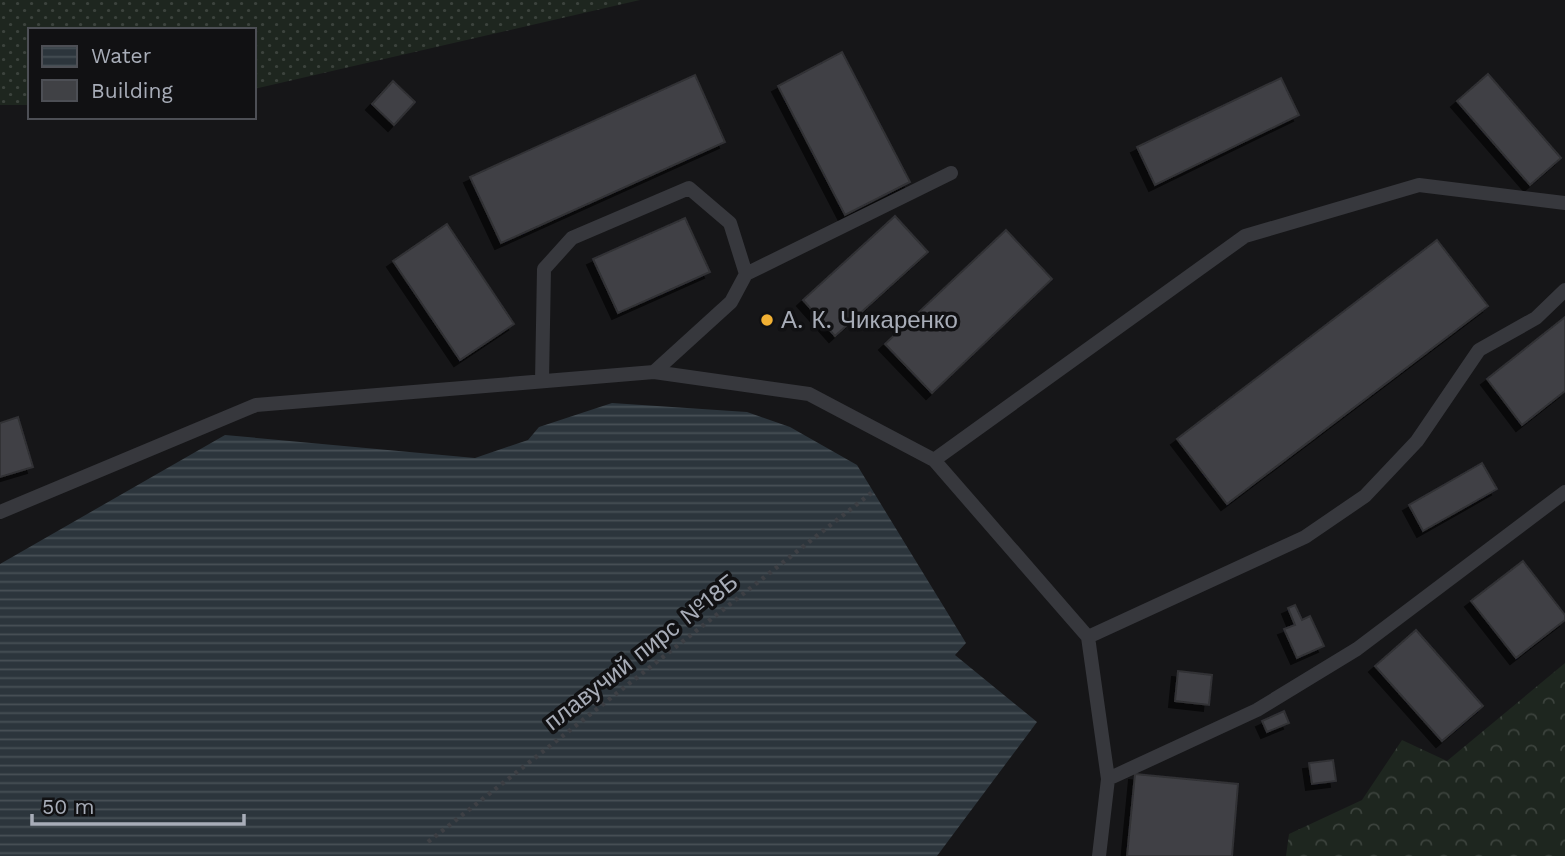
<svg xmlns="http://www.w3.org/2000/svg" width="1565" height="856" font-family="'Work Sans',sans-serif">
<defs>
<pattern id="grass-dots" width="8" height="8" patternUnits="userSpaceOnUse" patternTransform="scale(1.75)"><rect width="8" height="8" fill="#1e261f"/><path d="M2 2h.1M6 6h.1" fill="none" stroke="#3c433d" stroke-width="1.8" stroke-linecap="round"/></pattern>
<pattern id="forest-crowns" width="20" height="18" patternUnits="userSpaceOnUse" patternTransform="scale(1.75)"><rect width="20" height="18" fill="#1e261f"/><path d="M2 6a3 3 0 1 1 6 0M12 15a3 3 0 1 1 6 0" fill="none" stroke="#3c433d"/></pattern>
<pattern id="water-rules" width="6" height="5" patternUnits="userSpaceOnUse" patternTransform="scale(1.75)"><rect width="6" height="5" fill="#2c353c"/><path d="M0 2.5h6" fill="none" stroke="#485056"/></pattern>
<filter id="shadow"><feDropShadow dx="-6" dy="6" stdDeviation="0" flood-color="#0009"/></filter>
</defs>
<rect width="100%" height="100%" fill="#161618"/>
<path fill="url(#grass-dots)" d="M0 0H640L254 89V30H30V105H0Z"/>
<path fill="url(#forest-crowns)" d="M1565 663V856H1286L1289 834 1362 800 1402 740 1447 761Z"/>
<path fill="url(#water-rules)" d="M612 403 747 412 790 427 857 465 966 643 955 655 1037 722 937 856H0V564L225 435 475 458 528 440 539 427Z"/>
<path fill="#404145" stroke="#303034" stroke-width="2" filter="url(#shadow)" d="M842 52 910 182 845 215 778 86Z
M1488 74 1561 158 1530 185 1457 101Z
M695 75 725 142 501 243 470 177Z
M1281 78 1299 115 1155 185 1137 147Z
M393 81 415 102 394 125 372 104Z
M895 216 928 252 835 336 803 300Z
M685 218 710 272 618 313 593 259Z
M447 224 514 324 460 360 393 261Z
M1006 230 1052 279 932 393 885 344Z
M1437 240 1488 306 1227 504 1177 439Z
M1565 317V391L1522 425 1487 379Z
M18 417 33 467 0 477V423Z
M1482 463 1497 489 1423 531 1409 505Z
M1523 561 1565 615V620L1516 658 1471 601Z
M1295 605 1302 620 1310 616 1324 646 1297 658 1284 629 1295 625 1288 608Z
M1416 630 1483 706 1442 741 1375 666Z
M1178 671 1212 675 1209 705 1175 701Z
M1284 711 1289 723 1267 732 1262 721Z
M1333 760 1336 781 1312 784 1309 763Z
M1135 774 1238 784 1232 856H1127Z"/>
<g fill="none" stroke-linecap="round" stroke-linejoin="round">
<path stroke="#3d3f44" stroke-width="4.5" stroke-dasharray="3.5 5" stroke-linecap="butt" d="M428 842 875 490"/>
<path stroke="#37383d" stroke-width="14" d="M746 274 951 173
M542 381 544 269 572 238 689 188 730 223 746 274 731 302 654 372
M934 460 1245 236 1419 185 1565 203
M0 512 256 405 654 372 809 394 934 460 1088 637 1108 779 1099 856
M1088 637 1305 537 1365 496 1417 441 1479 350 1536 318 1565 290
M1108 779 1257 710 1357 649 1565 492"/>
</g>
<circle fill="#f2b134" stroke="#111113" stroke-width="2.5" cx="767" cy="320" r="7"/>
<g text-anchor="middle" stroke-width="7" stroke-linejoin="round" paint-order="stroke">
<g font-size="24" fill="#a8adb8" stroke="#111113" text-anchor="start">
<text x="781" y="328">А. К. Чикаренко</text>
</g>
<g font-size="24" fill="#a8adb8" stroke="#111113">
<text transform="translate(641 652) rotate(-38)" y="8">плавучий пирс №18Б</text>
</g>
</g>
<rect x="28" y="28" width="228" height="91" fill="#111113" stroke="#4d4f55" stroke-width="2"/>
<rect x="42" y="46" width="35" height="21" fill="url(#water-rules)" stroke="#4d4f55" stroke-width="2"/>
<text x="91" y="63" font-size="21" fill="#a8adb8">Water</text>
<rect x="42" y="80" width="35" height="21" fill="#404145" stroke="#4d4f55" stroke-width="2"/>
<text x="91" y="98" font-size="21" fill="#a8adb8">Building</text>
<path d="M32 814v10h212v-10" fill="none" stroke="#a8adb8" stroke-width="3.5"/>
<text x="42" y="814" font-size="21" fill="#a8adb8" stroke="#111113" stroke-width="5" paint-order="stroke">50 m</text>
</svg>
